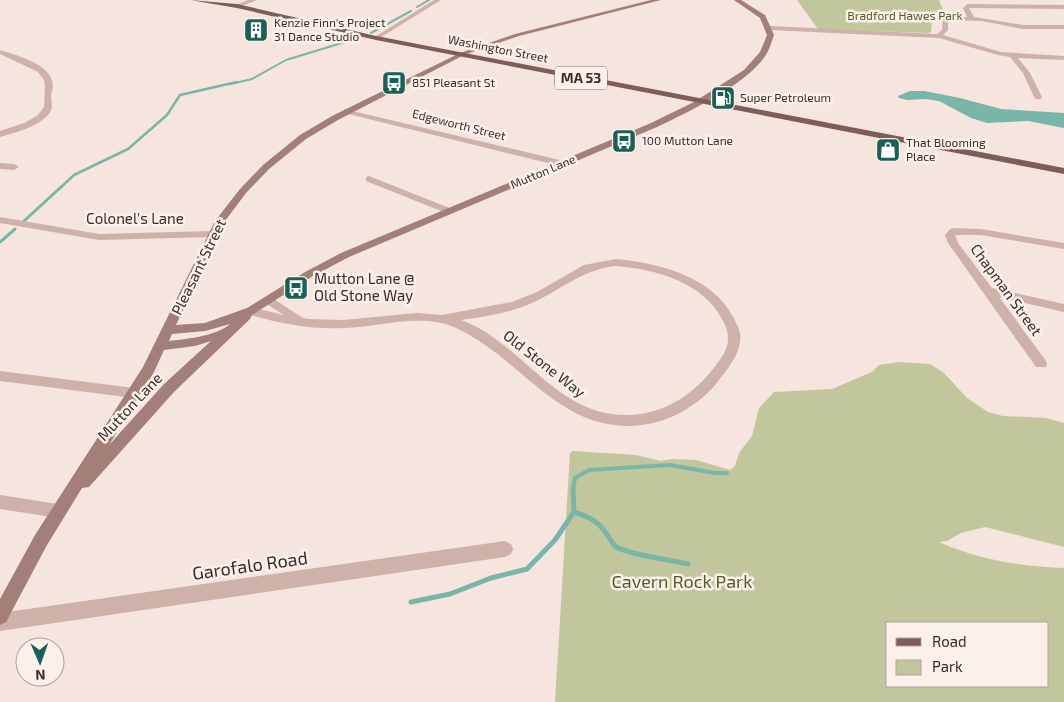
<svg xmlns="http://www.w3.org/2000/svg" width="1064" height="702" font-family="'Exo 2',sans-serif">
<rect width="100%" height="100%" fill="#f5e5de"/>
<path fill="#c1c69c" fill-rule="evenodd" d="M797 0H939L946 17H932L931 32 928 33 818 29Z
M899 362 930 364 944 373 967 398 988 412 1003 416 1046 418 1064 423V547L985 527 961 533 947 541 939 542C977 559 1022 567 1064 568V702H555L570 453 573 451 636 455 661 461 672 459 696 460 730 470 735 466 739 453 752 436 759 408 774 392 832 389 872 372 879 365ZM888 623H1048V686H888Z"/>
<path fill="#7ab5aa" d="M910 91H924L960 98 1001 109 1064 113V128L1028 121 987 123 971 118 939 101 926 99 907 100 899 98 898 96Z"/>
<g fill="none" stroke-linecap="round" stroke-linejoin="round">
<path stroke="#7ab5aa" stroke-width="2" d="M417 7 429 0
M371 33 411 11
M231 84 252 79 286 60 355 39"/>
<path stroke="#7ab5aa" stroke-width="2.5" d="M59 189 74 175 128 149 167 115 180 95 237 82"/>
<path stroke="#7ab5aa" stroke-width="3" d="M24 221 61 187
M0 242 15 229"/>
<path stroke="#7ab5aa" stroke-width="4" d="M573 490 575 478 589 470 670 465 715 473H727"/>
<path stroke="#7ab5aa" stroke-width="5" d="M574 512C587 516 598 521 606 533 609 537 612 543 615 546 625 554 672 560 688 564
M411 602 450 594 491 578 527 569 555 540 574 512 573 488"/>
<path fill="#ceb1a8" fill-rule="evenodd" d="M248 0H257L239 7 234 6Z
M434 0H441L378 39 373 38Z
M967 4 1064 5V9L969 8 974 17 1023 25H1064V29H1023L982 21 948 20V30L943 35 1001 52 1064 56V60L1018 58 1030 73 1042 97 1041 99H1035L1023 73 1010 57 998 55 939 38 770 30 767 28 770 26 937 34 942 30 943 18 967 17 963 8Z
M0 50C16 55 46 63 52 80 54 85 52 91 51 96 51 99 52 104 52 107 49 124 14 133 0 137V131L24 123 37 116 44 107 45 86 44 80 38 72 0 54Z
M344 109 564 161 568 164 564 167 344 113Z
M0 163 14 164 19 167 14 170 0 169Z
M369 176 452 209 454 211 449 214 446 213 366 181V177Z
M0 217 99 234 212 231 217 234 212 237 99 240 0 223Z
M954 228 981 229 1064 243V249L981 235H955L958 243 992 288 1064 304V312L999 297 1046 361 1047 364 1046 367H1036L948 243 945 235 950 229Z
M616 259C658 263 712 276 733 317 737 324 742 333 740 342 738 357 725 372 716 384 697 406 670 422 641 425 560 435 521 357 456 328 422 312 379 327 344 328 311 330 278 323 247 314L245 311 251 307 284 315 265 303 263 300 265 297 269 296 303 318 310 319 344 320 416 313 442 315 512 302 537 292 584 265ZM616 266C655 269 704 282 723 321 726 326 728 332 728 339 728 350 720 360 713 369 688 401 652 420 611 414 550 405 517 340 461 320 485 317 509 313 532 303 561 290 583 269 616 266Z
M0 371 134 388 139 389 141 393 139 397 134 398 0 381Z
M0 495 58 504 63 506 66 511 63 516 58 518 0 509Z
M505 541 511 544 513 549 511 554 505 557 0 631V613Z"/>
<path fill="#a37f79" fill-rule="evenodd" d="M651 0H661L519 36 464 55 338 120 306 139 269 169 246 193 225 221 176 325 205 323 247 308 305 272 341 253 651 123 694 102 744 70 760 52 767 35 760 18 734 0H741L765 15 774 35C772 40 770 48 767 53 750 83 688 112 657 127L349 257 313 276 252 315 250 319 174 392 89 487 82 488 47 545 6 622 0 625V599L35 535 143 367 215 221 240 189 263 165 300 135 332 116 460 53 515 34ZM230 324C217 336 186 339 169 341L172 334 205 331ZM211 341 164 384 109 445 154 372 164 350 195 346Z"/>
<path fill="#7e5d59" fill-rule="evenodd" d="M190 0 237 4 376 36 1064 168V174L376 40 237 8Z"/>
</g>
<defs>
<symbol id="building-square" viewBox="-11 -11 22 22"><rect x="-9" y="-9" width="18" height="18" rx="4" fill="#1a6056" stroke="#fcf0eb"/><path d="M-4-6H4V6H1V3H-1V6H-4ZM-2.5-4.3h1.7v1.8h-1.7ZM.8-4.3h1.7v1.8H.8ZM-2.5-1h1.7V.8h-1.7ZM.8-1h1.7V.8H.8Z" fill="#fff"/></symbol>
<symbol id="bus-square" viewBox="-11 -11 22 22"><rect x="-9" y="-9" width="18" height="18" rx="4" fill="#1a6056" stroke="#fcf0eb"/><path d="M-5-6H5V4H4V6H2V4H-2V6H-4V4H-5ZM-3.5-4V0h7V-4ZM-3.5 1.2v1.5H-2V1.2ZM2 1.2v1.5H3.5V1.2Z" fill="#fff"/></symbol>
<symbol id="fuel-square" viewBox="-11 -11 22 22"><rect x="-9" y="-9" width="18" height="18" rx="4" fill="#1a6056" stroke="#fcf0eb"/><path d="M-5.5-6h7V0h2V4h1.3V-2.5L3-4.5l.8-.8L6-3V5H2.5V1h-1V6h-7ZM-4.2-4.7v3.2H.2V-4.7Z" fill="#fff"/></symbol>
<symbol id="shop-square" viewBox="-11 -11 22 22"><rect x="-9" y="-9" width="18" height="18" rx="4" fill="#1a6056" stroke="#fcf0eb"/><path d="M-5-2.5h2.3a2.7 3.5 0 0 1 5.4 0H5L5.5 6h-11ZM-1.5-2.5h3a1.5 2.3 0 0 0-3 0Z" fill="#fff"/></symbol>
</defs>
<g fill-rule="evenodd">
<use href="#building-square" x="242" y="16" width="28" height="28"/>
<use href="#bus-square" x="380" y="69" width="28" height="28"/>
<use href="#fuel-square" x="709" y="84" width="28" height="28"/>
<use href="#bus-square" x="610" y="127" width="28" height="28"/>
<use href="#shop-square" x="874" y="136" width="28" height="28"/>
<use href="#bus-square" x="282" y="274" width="28" height="28"/>
</g>
<g text-anchor="middle" stroke-width="5" stroke-linejoin="round" paint-order="stroke">
<g font-size="12" fill="#545b2a" stroke="#fcf0eb">
<text x="905" y="20">Bradford Hawes Park</text>
</g>
<g font-size="12" fill="#3b2b29" stroke="#fcf0eb" text-anchor="start">
<text x="274" y="27">Kenzie Finn's Project<tspan x="274" dy="14">31 Dance Studio</tspan></text>
<text x="412" y="87">851 Pleasant St</text>
<text x="740" y="102">Super Petroleum</text>
<text x="642" y="145">100 Mutton Lane</text>
<text x="906" y="147">That Blooming<tspan x="906" dy="14">Place</tspan></text>
</g>
<g font-size="12" fill="#3b2b29" stroke="#fcf0eb">
<text transform="translate(498 49) rotate(11)" y="4">Washington Street</text>
<text transform="translate(459 125) rotate(14)" y="4">Edgeworth Street</text>
<text transform="translate(543 172) rotate(-23)" y="4">Mutton Lane</text>
</g>
<rect fill="#fcf0eb" stroke="#756663" stroke-width="1" x="555" y="66.5" width="52" height="23" rx="4"/>
<g font-size="14" font-weight="bold" fill="#3b2b29">
<text x="581" y="83">MA 53</text>
</g>
<g font-size="15" fill="#3b2b29" stroke="#fcf0eb">
<text x="135" y="224">Colonel's Lane</text>
<text transform="translate(199 267) rotate(-64)" y="5">Pleasant Street</text>
<text transform="translate(1006 290) rotate(54)" y="5">Chapman Street</text>
<text transform="translate(544 364) rotate(38)" y="5">Old Stone Way</text>
<text transform="translate(130 407) rotate(-47)" y="5">Mutton Lane</text>
</g>
<g font-size="15" fill="#3b2b29" stroke="#fcf0eb" text-anchor="start">
<text x="314" y="284">Mutton Lane @<tspan x="314" dy="17">Old Stone Way</tspan></text>
</g>
<g font-size="18" fill="#3b2b29" stroke="#fcf0eb">
<text transform="translate(250 566) rotate(-8)" y="6">Garofalo Road</text>
</g>
<g font-size="18" fill="#545b2a" stroke="#fcf0eb">
<text x="682" y="588">Cavern Rock Park</text>
</g>
</g>
<rect x="886" y="622" width="162" height="65" fill="#fcf0eb" stroke="#afa19d"/>
<rect x="896" y="638" width="25" height="8" fill="#7e5d59" stroke="#afa19d"/>
<text x="932" y="647" font-size="15" fill="#3b2b29">Road</text>
<rect x="896" y="660" width="25" height="15" fill="#c1c69c" stroke="#afa19d"/>
<text x="932" y="672" font-size="15" fill="#3b2b29">Park</text>
<g transform="translate(40 662) rotate(178)"><circle r="24" fill="#fcf0eb" stroke="#afa19d"/>
<path d="M0-4L9 19L0 12L-9 19Z" fill="#1a6056"/>
<text y="-8" font-size="14" font-weight="bold" text-anchor="middle" fill="#3b2b29">N</text>
</g>
</svg>
